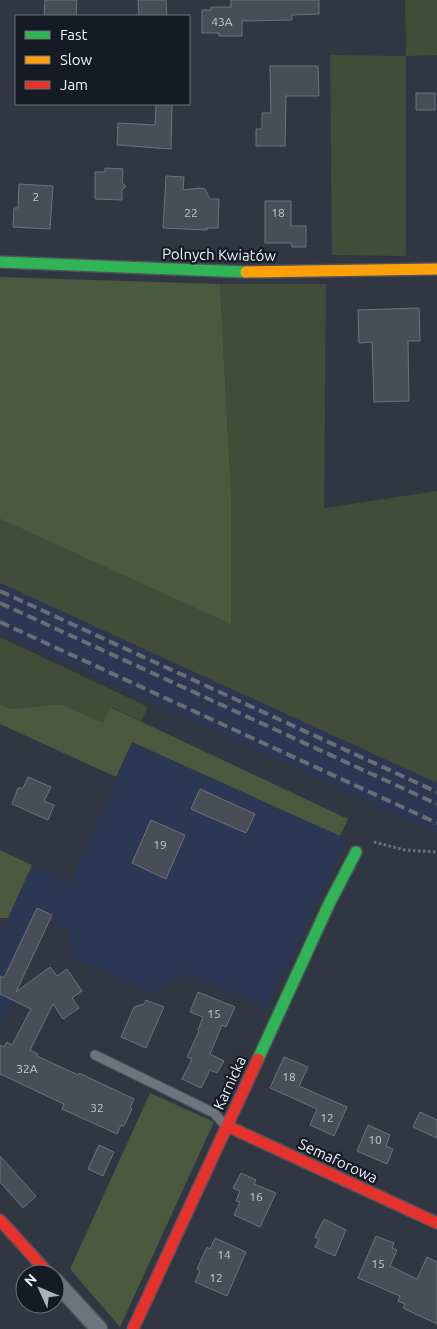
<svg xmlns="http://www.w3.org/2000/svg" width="437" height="1329" font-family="Ubuntu,sans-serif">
<rect width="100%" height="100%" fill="#303642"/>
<path fill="#2c3753" d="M0 583 437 783V833L0 632Z
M132 742 347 839 266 1010 261 1005 189 974 153 993 75 959 65 928 49 921 0 1027V934L32 865 70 885Z"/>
<path fill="#424c39" d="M405 0H437V55L406 56V256L332 255 330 55 406 56Z
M220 284H326L324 508 437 491V783L0 583V519L231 623V494Z
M0 637 148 707 141 721 111 707 104 724 61 704 12 709 0 704Z"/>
<path fill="#4b593e" d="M0 277 220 284 231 494V624L0 519Z
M0 704 12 709 61 704 103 723 110 707 348 819 340 836 132 742 116 777 0 724Z
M0 850 32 865 8 918H0Z
M150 1093 214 1122 120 1327 70 1269Z"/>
<path fill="#484d58" stroke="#6d727d" d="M45 0H77L76 16H44Z
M138 0H166L167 16H139Z
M231 0H319V14L292 15V20L242 21V36H219V33H202V10H211V7H231Z
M270 66H318L319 96H286L285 146H256V129H262V113H271Z
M416 93H435V110H416Z
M156 104H172L171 149 117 145 118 123 155 125Z
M105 168 123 169 122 183 126 186 122 190V200L95 199V172H105Z
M166 176 184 177 183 190 200 188 205 189 210 199H219L218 228H207V230L163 228Z
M19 184 53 186 50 229 13 227 14 208H18Z
M265 201H291V226H306V247H292L291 243H265Z
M419 308 420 341H408L409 401 374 402 372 342 359 343 358 310Z
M28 777 51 787 44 801 54 805 48 820 12 804 18 788H23Z
M200 789 255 814 246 833 191 809Z
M151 820 185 835 166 879 132 863Z
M37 908 52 915 16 992 50 967 57 976 67 969 82 991 72 998 79 1008 63 1019 53 1004 30 1050 38 1054 37 1056 78 1075 79 1073 134 1099 130 1108 132 1109 124 1126 121 1125 117 1134 62 1109 64 1104 0 1074V1045L4 1047 7 1042 12 1045 31 1009 0 994V976L4 978Z
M198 992 235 1007 226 1027 222 1025 210 1054 224 1061 217 1073 210 1070 201 1088 182 1079 192 1059 187 1057 199 1031 198 1030 203 1017 190 1012Z
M146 1000 164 1007 146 1048 121 1037 134 1007 144 1004Z
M284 1057 308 1067 299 1086 347 1107 334 1136 310 1125 317 1109 270 1088Z
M420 1112 437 1120V1138L413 1127Z
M368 1125 390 1135 386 1146 393 1149 387 1164 357 1151Z
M99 1145 114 1152 103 1176 88 1169Z
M0 1156 36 1196 23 1208 0 1182Z
M241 1173 256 1180 254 1184 276 1193 260 1227 234 1215 240 1202 236 1201 240 1191 233 1188Z
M324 1219 346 1230 335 1256 315 1247 319 1239 315 1237Z
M376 1236 394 1243 392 1248 397 1250 390 1266 417 1279 427 1257 437 1262V1324L403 1308 405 1304 398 1301 400 1296 358 1278Z
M215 1238 246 1252 227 1296 195 1282 200 1271 197 1269 207 1247 210 1249Z"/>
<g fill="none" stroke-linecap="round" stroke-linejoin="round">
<defs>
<path id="lane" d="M95 1055 214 1113 224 1124"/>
<path id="street" d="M55 1281 99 1329"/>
<path id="fast" d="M0 262 246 272
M258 1059 329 904 356 852"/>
<path id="slow" d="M246 272 437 269"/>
<path id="jam" d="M227 1126 437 1223
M0 1220 49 1274
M133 1329 258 1059"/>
</defs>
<use href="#lane" stroke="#4d525b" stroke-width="11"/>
<use href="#street" stroke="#4d525b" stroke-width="19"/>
<use href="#fast" stroke="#4d525b" stroke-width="14"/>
<use href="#slow" stroke="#4d525b" stroke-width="14"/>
<use href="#jam" stroke="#4d525b" stroke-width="14"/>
<path stroke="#6c717a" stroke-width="3" stroke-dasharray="2.5 2.5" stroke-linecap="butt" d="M374 842 405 850 437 852"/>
<use href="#lane" stroke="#6e737e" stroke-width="9"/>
<use href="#street" stroke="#6e737e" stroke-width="16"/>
<use href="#fast" stroke="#30b455" stroke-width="11"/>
<use href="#slow" stroke="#ff9f0a" stroke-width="11"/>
<use href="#jam" stroke="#e5322d" stroke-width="11"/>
<path stroke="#686d77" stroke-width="4" stroke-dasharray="10 5" stroke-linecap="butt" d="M0 591 437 792
M0 603 437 804
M0 622 437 823"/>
</g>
<g text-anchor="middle" stroke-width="4.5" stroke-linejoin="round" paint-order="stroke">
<g font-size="12" fill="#c6cad4">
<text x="222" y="26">43A</text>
<text x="36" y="201">2</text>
<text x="191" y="217">22</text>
<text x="278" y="217">18</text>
<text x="160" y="849">19</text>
<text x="214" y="1018">15</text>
<text x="27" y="1073">32A</text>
<text x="289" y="1081">18</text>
<text x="97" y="1112">32</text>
<text x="327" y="1122">12</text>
<text x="375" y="1144">10</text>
<text x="256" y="1201">16</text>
<text x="224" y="1259">14</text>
<text x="378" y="1268">15</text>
<text x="216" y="1282">12</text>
</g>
<g font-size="15" fill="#f0f4fd" stroke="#161a25">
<text transform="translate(219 255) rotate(1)" y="5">Polnych Kwiatów</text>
<text transform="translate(230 1083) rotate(-65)" y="5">Karnicka</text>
<text transform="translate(338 1161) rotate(25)" y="5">Semaforowa</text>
</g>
</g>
<rect x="15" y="15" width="175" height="90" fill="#161a25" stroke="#6d717b"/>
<rect x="25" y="31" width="25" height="8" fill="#30b455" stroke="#6d717b"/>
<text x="60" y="40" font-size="15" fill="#f0f4fd">Fast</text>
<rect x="25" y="56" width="25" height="8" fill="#ff9f0a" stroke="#6d717b"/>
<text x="60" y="65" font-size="15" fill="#f0f4fd">Slow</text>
<rect x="25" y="81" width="25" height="8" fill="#e5322d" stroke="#6d717b"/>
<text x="60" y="90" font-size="15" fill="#f0f4fd">Jam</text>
<g transform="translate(40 1289) rotate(314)"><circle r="24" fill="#161a25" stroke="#6d717b"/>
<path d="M0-4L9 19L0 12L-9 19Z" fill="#adb2bc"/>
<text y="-8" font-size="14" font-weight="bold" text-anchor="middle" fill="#f0f4fd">N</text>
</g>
</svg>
